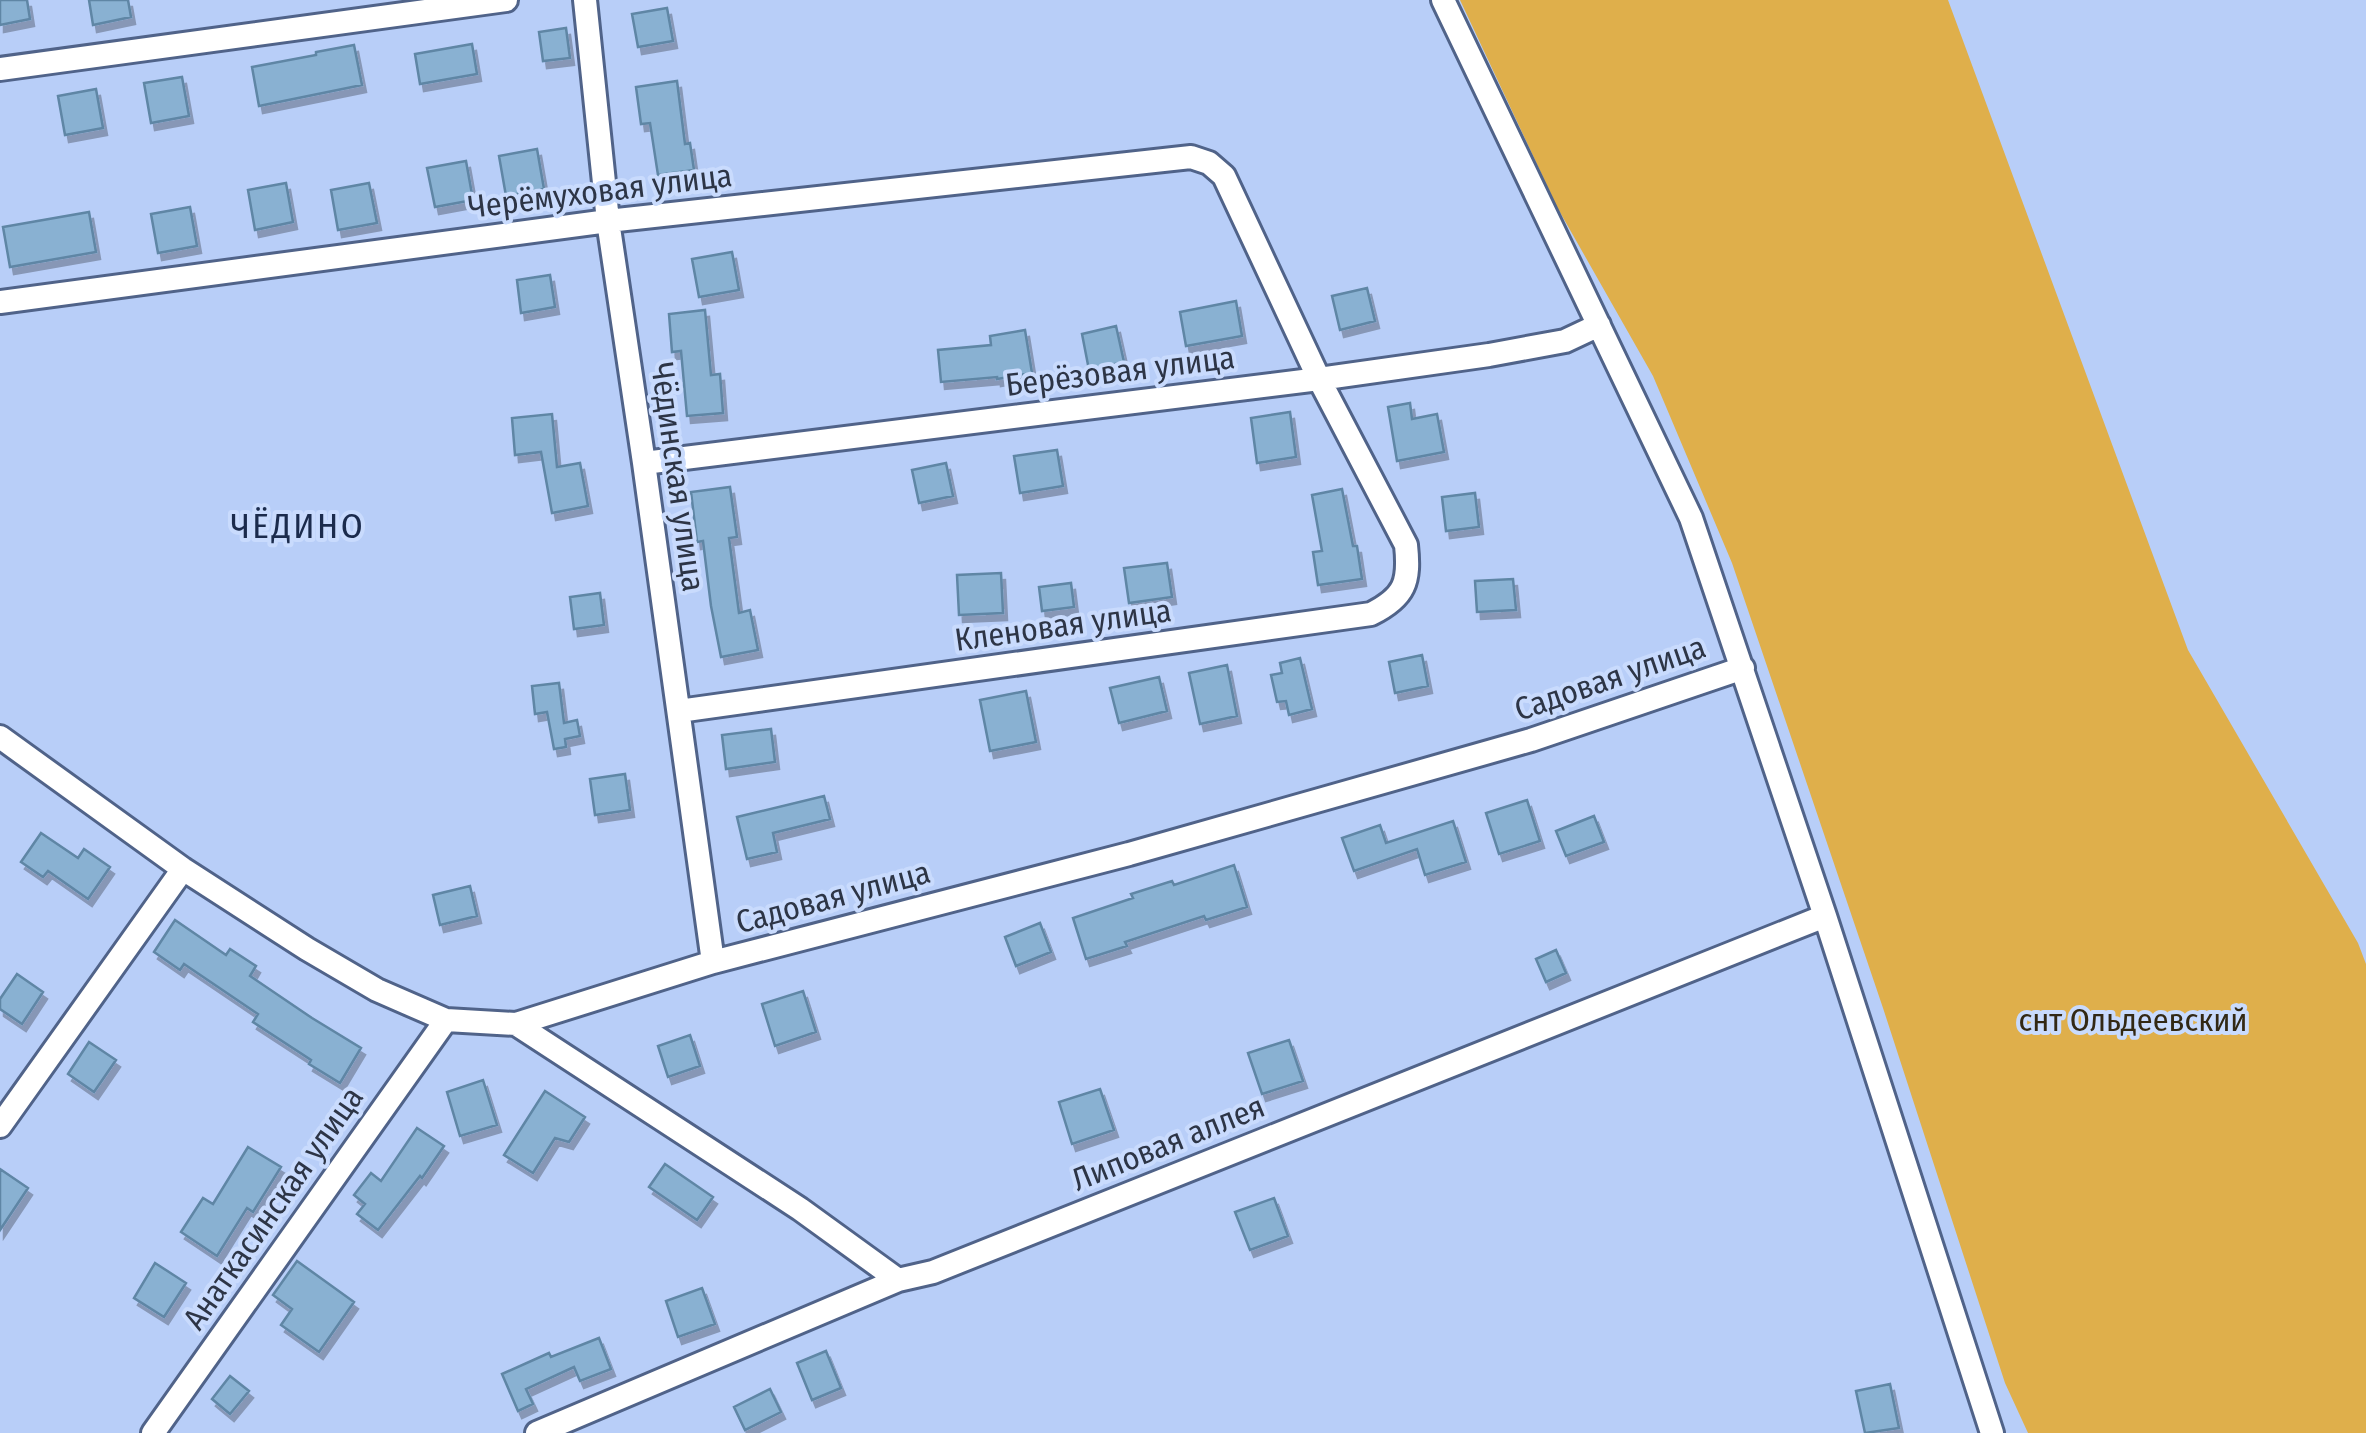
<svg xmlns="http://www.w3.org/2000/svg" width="2366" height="1433" font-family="'Fira Sans Condensed',sans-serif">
<defs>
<filter id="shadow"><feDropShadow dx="4" dy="7" stdDeviation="0" flood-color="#0004"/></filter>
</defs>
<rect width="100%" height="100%" fill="#b8cef8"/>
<path fill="#dfaf4b" d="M1460 0H1948L2188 650 2358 943 2366 964V1433H2028L2005 1383 1883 1008 1732 563 1653 376 1557 207Z"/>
<path fill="#89b1d2" stroke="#5f86a5" stroke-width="2.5" filter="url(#shadow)" d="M0 0H27L30 19 0 25Z
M89 0H128L131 17 93 25Z
M667 8 673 41 638 47 632 14Z
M566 28 570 58 543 61 539 32Z
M472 44 477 74 420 84 415 54Z
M354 45 362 85 259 106 252 67 316 55V52Z
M182 77 189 116 151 123 144 83Z
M677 81 685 144 690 143 694 170 658 175 650 123 641 124 636 87Z
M96 89 103 128 65 135 58 96Z
M537 149 544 189 506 196 499 156Z
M466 161 473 200 435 207 427 168Z
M286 183 293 222 255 230 248 190Z
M369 183 377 223 338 230 331 190Z
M190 207 197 246 158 253 151 214Z
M89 212 96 252 10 267 3 227Z
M732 252 739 290 699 297 692 259Z
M550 275 555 307 521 313 517 280Z
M1367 288 1375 321 1340 330 1332 296Z
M1236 301 1242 336 1186 346 1180 312Z
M705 310 711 375 720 374 723 413 687 416 681 351 672 352 669 314Z
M1116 326 1124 362 1089 370 1082 334Z
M1025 330 1032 373 997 379V377L941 382 938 350 991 345 990 336Z
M1410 403 1412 419 1437 414 1444 452 1397 461 1388 407Z
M1290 412 1296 457 1257 463 1251 418Z
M552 414 557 467 580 463 588 506 552 513 541 452 515 455 512 418Z
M1057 450 1063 486 1020 493 1014 456Z
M946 463 953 496 919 503 912 470Z
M730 487 737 537 729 538 739 613 750 610 758 650 721 657 711 606 703 541 697 542 691 492Z
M1342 489 1353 546H1357L1362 579 1318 585 1313 552 1322 551 1312 495Z
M1475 493 1479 527 1446 531 1442 497Z
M1167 563 1172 597 1129 603 1124 568Z
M1001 573 1003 613 959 615 957 575Z
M1513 579 1516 610 1477 612 1475 581Z
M1071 583 1074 607 1042 611 1039 587Z
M600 593 604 625 574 629 570 597Z
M1422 655 1428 686 1395 693 1389 662Z
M1300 658 1312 709 1289 715 1286 701 1277 702 1271 675 1282 673 1280 663Z
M1227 665 1237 716 1200 724 1189 673Z
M1159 677 1167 711 1119 723 1110 688Z
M559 683 564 723 577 720 580 736 565 739 566 747 554 749 547 712 535 714 532 686Z
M1026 691 1036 742 990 751 980 700Z
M771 729 775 762 726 769 722 735Z
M625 774 630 810 595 815 590 779Z
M824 796 830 819 773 833 777 852 747 859 737 817Z
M1527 800 1540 841 1499 854 1486 813Z
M1594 816 1604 842 1566 856 1556 831Z
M1453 821 1466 862 1425 875 1417 849 1354 871 1342 838 1380 825 1386 843Z
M41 833 78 858 84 849 110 867 88 899 48 871 43 877 21 862Z
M1234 865 1247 907 1206 920 1204 916 1125 942 1127 946 1086 959 1073 918 1133 898 1131 894 1172 881 1174 885Z
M470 886 477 916 440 925 433 895Z
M175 920 226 955 230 949 256 966 250 976 312 1018 361 1048 340 1083 309 1064 311 1060 253 1022 258 1014 184 964 180 970 154 952Z
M1040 923 1051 952 1016 966 1005 937Z
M1556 950 1566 973 1546 982 1536 959Z
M17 974 43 992 22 1024 0 1009V999Z
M803 991 816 1032 775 1046 762 1004Z
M690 1035 700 1066 668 1077 658 1046Z
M1289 1040 1303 1081 1262 1094 1248 1053Z
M89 1042 116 1060 94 1092 68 1074Z
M483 1080 497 1125 460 1136 447 1092Z
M1100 1089 1114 1130 1072 1144 1059 1102Z
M545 1091 585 1117 569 1142 555 1138 533 1173 504 1155Z
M417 1128 444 1146 422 1178 420 1176 378 1230 357 1214 365 1204 354 1195 371 1173 381 1181Z
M248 1147 281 1167 253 1212 247 1208 217 1256 181 1232 203 1198 213 1204Z
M665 1164 713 1197 697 1220 649 1187Z
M0 1169 28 1188 0 1230Z
M1274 1198 1288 1236 1250 1250 1235 1212Z
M297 1261 354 1302 319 1352 281 1325 292 1309 273 1295Z
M155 1263 186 1283 164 1317 134 1298Z
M702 1288 715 1324 678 1337 666 1301Z
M599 1338 611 1369 580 1381 574 1367 526 1389 533 1404 518 1411 502 1374 549 1353 551 1357Z
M826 1351 841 1388 812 1400 797 1363Z
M230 1376 249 1391 230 1414 212 1399Z
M1890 1384 1899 1428 1865 1433 1856 1391Z
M770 1389 781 1412 745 1430 734 1407Z"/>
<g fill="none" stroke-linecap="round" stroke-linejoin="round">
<defs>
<path id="minor" d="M585 0 608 221 644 463 713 962
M1443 0 1691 518 1825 916 1992 1433
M0 69 506 0
M0 302 608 221 1191 157 1209 163 1224 176 1319 379 1406 545C1410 582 1405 597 1371 614L679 711
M644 463 1319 379 1489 355 1565 341 1599 325
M0 737 183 869 307 949 377 990 446 1020 516 1024 713 962 1129 854 1531 740 1743 668
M516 1024 800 1209 898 1280
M0 1126 183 869
M153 1433 446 1020
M537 1433 898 1280 933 1272 1825 916"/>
</defs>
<use href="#minor" stroke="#506389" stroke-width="28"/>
<use href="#minor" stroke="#fff" stroke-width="22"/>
</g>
<g text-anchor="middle" stroke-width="8" stroke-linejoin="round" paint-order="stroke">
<g font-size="32" fill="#2d3546" stroke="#c9dbfd">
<text transform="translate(600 191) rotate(-7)" y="11">Черёмуховая улица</text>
<text transform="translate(1120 371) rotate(-7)" y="11">Берёзовая улица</text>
<text transform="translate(678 477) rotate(82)" y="11">Чёдинская улица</text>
<text transform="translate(1063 625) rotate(-8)" y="11">Кленовая улица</text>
<text transform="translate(1610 678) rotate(-19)" y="11">Садовая улица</text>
<text transform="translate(833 897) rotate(-15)" y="11">Садовая улица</text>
<text transform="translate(1168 1143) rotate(-22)" y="11">Липовая аллея</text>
<text transform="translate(273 1208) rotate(-55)" y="11">Анаткасинская улица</text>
</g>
<g font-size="32" fill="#322814" stroke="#c9dbfd">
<text x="2133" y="1031">снт Ольдеевский</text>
</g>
<g font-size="35" letter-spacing="2.5" fill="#1b2b4c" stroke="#c9dbfd">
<text x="298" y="538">ЧЁДИНО</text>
</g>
</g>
</svg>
